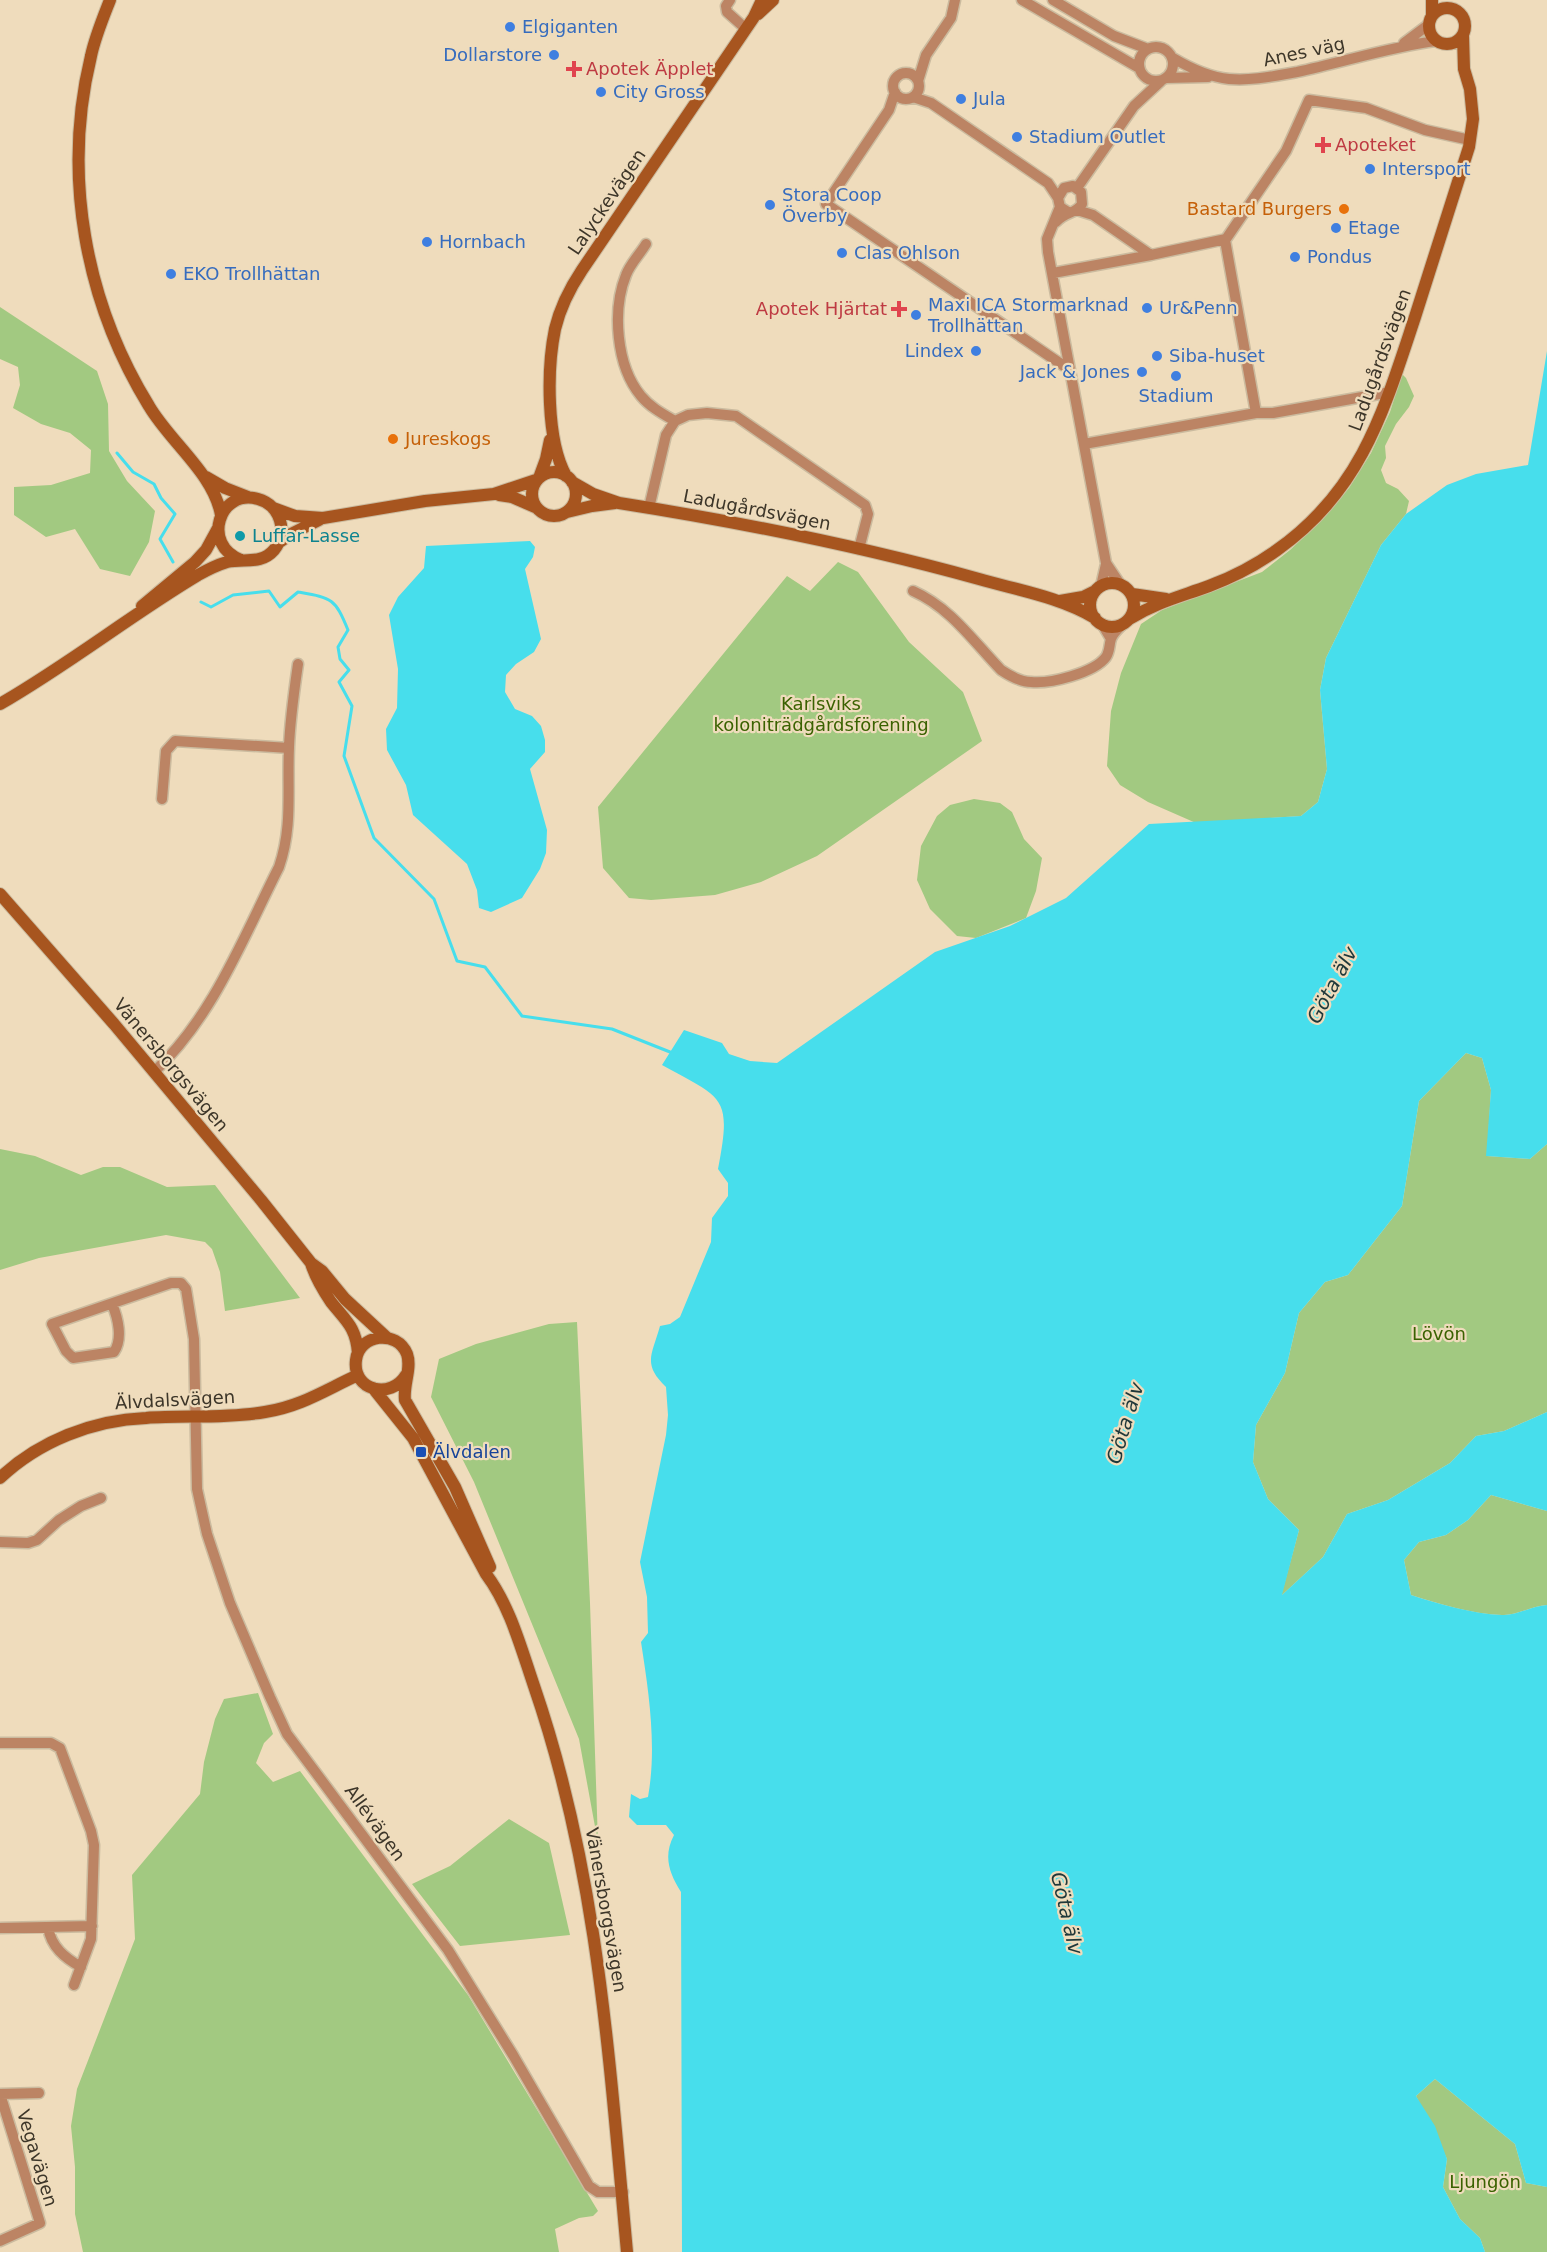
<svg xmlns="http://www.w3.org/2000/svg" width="1547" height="2252" font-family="'DejaVu Sans',sans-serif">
<rect width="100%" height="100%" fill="#efdcbc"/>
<path fill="#a2c981" d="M0 307 97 371 108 404 109 451 127 481 155 511 149 542 130 576 100 569 75 529 46 537 14 515V487L51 485 90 473 91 450 70 433 41 424 13 408 20 385 18 367 0 359Z
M1402 374 1406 378 1414 396 1409 407 1396 424 1385 446 1386 458 1381 470 1386 483 1398 489 1409 501 1406 514 1381 545 1326 658 1320 690 1327 769 1318 802 1301 816 1196 823 1148 802 1120 785 1107 766 1111 711 1121 673 1141 624 1162 610 1262 572 1290 550 1321 521 1349 488 1371 453 1390 412Z
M838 562 858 572 909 642 963 692 982 741 817 856 761 882 715 895 651 900 629 898 603 868 598 807 787 576 810 591Z
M974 799 1000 803 1012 812 1024 839 1042 858 1036 891 1026 918 976 938 957 936 930 909 917 880 921 846 937 816 950 805Z
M1466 1053 1482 1058 1491 1090 1487 1156 1530 1159 1547 1144V1412L1504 1431 1476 1436 1450 1463 1388 1500 1347 1514 1323 1557 1281 1596 1299 1530 1268 1499 1253 1462 1256 1425 1285 1373 1299 1313 1325 1282 1348 1275 1402 1206 1419 1101Z
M0 1149 35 1156 81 1175 103 1167H120L167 1187 215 1185 300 1298 225 1311 220 1272 212 1249 205 1242 166 1235 39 1258 0 1270Z
M577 1322 590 1603 598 1843 579 1739 474 1482 431 1397 439 1359 476 1344 549 1324Z
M1491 1495 1547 1511V1605C1532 1606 1515 1616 1502 1615 1471 1614 1440 1604 1411 1595L1404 1560 1419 1542 1446 1535 1468 1520Z
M258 1693 273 1734 264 1743 256 1763 273 1782 300 1771 468 1995 598 2211 593 2216 579 2218 555 2229 559 2252H83L75 2214V2167L71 2126 77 2089 135 1939 132 1875 200 1794 204 1762 215 1719 224 1699Z
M509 1819 549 1843 570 1935 460 1946 412 1884 450 1866Z
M1435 2079 1515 2144 1526 2183 1547 2187V2252H1485L1480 2238 1460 2219 1443 2187 1447 2159 1416 2096Z"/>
<path fill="#47deec" d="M1547 351V1144L1530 1159 1486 1156 1491 1090 1482 1058 1466 1053 1419 1101 1402 1206 1348 1275 1325 1282 1299 1313 1285 1373 1256 1425 1253 1462 1268 1499 1299 1530 1282 1595 1323 1557 1347 1514 1388 1500 1450 1463 1476 1436 1504 1431 1547 1412V1511L1491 1495 1468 1520 1446 1535 1419 1542 1404 1560 1411 1595C1439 1604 1473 1614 1502 1615 1515 1616 1532 1606 1547 1605V2187L1526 2183 1515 2144 1435 2079 1416 2096 1435 2126 1447 2159 1443 2187 1460 2219 1480 2238 1485 2252H682L681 1892C669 1873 663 1856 674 1835L666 1825H637L629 1817 631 1794 640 1799 648 1797C657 1747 649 1693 641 1642L648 1633 647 1597 640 1562 666 1435 668 1415 666 1387C642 1364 652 1355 660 1326L670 1324 680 1317 711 1242 712 1218 728 1196V1183L718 1169C732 1096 724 1099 662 1065L684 1030 722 1043 729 1054 750 1061 777 1063 935 952 1010 926 1066 898 1149 824 1301 816 1318 802 1327 769 1320 690 1326 658 1381 545 1406 514 1447 485 1476 474 1528 465Z
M530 541 535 547 533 557 525 569 541 639 534 652 516 664 506 675 505 692 515 709 532 716 541 726 545 740V752L530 769 547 830 546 853 540 869 522 898 491 912 479 908 477 890 467 864 413 815 406 785 387 750 386 729 397 708 398 669 389 615 398 597 424 568 426 546Z"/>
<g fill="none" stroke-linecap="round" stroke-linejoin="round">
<path stroke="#47deec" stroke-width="3" d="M117 453 133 472 154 484 161 498 175 514 160 539 173 562
M201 602 211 607 233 595 269 591 280 607 298 592C332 598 335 598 348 630L338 647 340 659 349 670 339 682 352 706 344 756 374 838 434 899 457 961 485 967 522 1016 612 1029 670 1052"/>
<defs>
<path id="street" d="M730 0 726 6 727 12 746 29
M1022 0 1139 68
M1053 0 1114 36 1148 49
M1404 43 1428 25
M1139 64a17 17 0 1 1 34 0a17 17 0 1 1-34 0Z
M1173 58C1190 68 1209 77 1229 79 1252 81 1274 76 1297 72 1344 62 1389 47 1436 41
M893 86a13 13 0 1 1 26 0a13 13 0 1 1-26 0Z
M1166 78 1208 77
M918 81 926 55 951 18 955 0
M895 92 889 110 826 204 1064 366 1069 365
M913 97 931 103 1048 183 1058 198
M1077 188 1134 106 1161 81
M1060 207 1047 239 1048 252 1106 563 1120 584
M1077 210 1093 215 1151 255 1226 239 1286 151 1309 100 1366 108 1425 130 1470 140
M1056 222C1066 211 1076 214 1082 204L1081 192 1073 186 1064 188 1058 198 1060 207 1068 212
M1225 240 1256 413
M646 244C640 254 630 264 626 275 612 310 616 366 641 396 650 407 663 414 675 421L688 415 707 413 736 416 865 505 868 514 859 549
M1053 273 1151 255
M1084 444 1256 413H1273L1390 392
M649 508 666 435 675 421
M1101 586 1106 564
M913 591C951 608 973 641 1001 670 1010 676 1020 682 1031 682 1050 684 1094 673 1106 657 1110 651 1109 645 1111 639 1113 633 1119 628 1123 624
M1102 624 1111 639
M162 799 166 751 175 741 289 748
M154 1072C213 1017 243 938 279 867 293 826 287 790 289 747 290 719 294 692 298 664
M112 1304C118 1318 123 1339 114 1352L73 1358 66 1351 52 1324 171 1283H181L186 1289 194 1339 197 1489 207 1534 230 1603 270 1697 287 1734 448 1950 513 2055 589 2186 598 2192H623
M0 1542 28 1543 37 1540 59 1520 81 1506 101 1498
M0 1743H51L60 1748 91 1831 94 1845 91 1939 74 1985
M48 1927C51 1947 65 1958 81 1967
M0 1928 92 1926
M0 2094 40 2223 0 2241
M1 2094 39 2093"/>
<path id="secondary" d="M110 0C103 18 95 37 91 56 62 175 85 302 149 406 170 442 214 474 221 515
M1432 0V15
M1429 26a18 18 0 1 1 36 0a18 18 0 1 1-36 0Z
M758 14 773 0
M532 494a22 22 0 1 1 44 0a22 22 0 1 1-44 0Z
M566 476C546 440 547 368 555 329 560 308 570 288 582 270L754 17 762 0
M206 477 225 488 248 497
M539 478 546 459 550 440
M572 482 593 494 619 503C740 522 860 546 979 579 1017 590 1060 597 1095 618
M499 495 512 497 535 507
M273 508 295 516 323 518 425 501 494 494 536 480
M567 512 592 506 615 503
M278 543 291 534 319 520
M1090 605a22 22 0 1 1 44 0a22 22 0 1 1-44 0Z
M1132 594 1166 599
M1060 601 1083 597 1095 591
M142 606 195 562 206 550 218 528
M1129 619C1157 602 1179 597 1209 586 1233 577 1256 565 1277 550 1362 490 1384 410 1415 317 1433 260 1451 204 1469 147L1473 119 1470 89 1464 69 1463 36
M0 704C68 665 131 615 198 575 207 570 217 565 227 562 244 558 261 565 274 550 289 532 280 505 258 499 219 488 201 545 241 560
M0 894 114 1024 261 1200 311 1263 322 1271 345 1299 386 1337
M311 1263C315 1277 323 1290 331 1302 346 1321 356 1327 358 1353
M406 1375C391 1400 352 1391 356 1360 359 1334 397 1329 407 1354 412 1368 403 1385 405 1400L455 1487 490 1567
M373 1388 413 1438 486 1574C510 1606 521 1648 534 1686 598 1872 609 2058 627 2252
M0 1478C39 1441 93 1420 146 1418 185 1415 225 1419 265 1412 302 1406 325 1390 358 1375"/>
</defs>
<use href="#street" stroke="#cbbb9f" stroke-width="13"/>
<use href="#secondary" stroke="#cbbb9f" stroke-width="14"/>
<use href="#street" stroke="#bc8464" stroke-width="10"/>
<use href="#secondary" stroke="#a7551f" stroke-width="12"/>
</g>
<g fill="#3f7fe0" stroke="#efdcbc" stroke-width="2">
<circle cx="510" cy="27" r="6"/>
<circle cx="554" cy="55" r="6"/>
<circle cx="601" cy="92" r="6"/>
<circle cx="961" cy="99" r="6"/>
<circle cx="1017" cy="137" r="6"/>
<circle cx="1370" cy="169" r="6"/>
<circle cx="770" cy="205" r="6"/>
<circle cx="1336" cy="228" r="6"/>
<circle cx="427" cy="242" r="6"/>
<circle cx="842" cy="253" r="6"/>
<circle cx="1295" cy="257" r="6"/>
<circle cx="171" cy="274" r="6"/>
<circle cx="1147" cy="308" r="6"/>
<circle cx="916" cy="315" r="6"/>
<circle cx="976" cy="351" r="6"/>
<circle cx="1157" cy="356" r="6"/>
<circle cx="1142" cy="372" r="6"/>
<circle cx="1176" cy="376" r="6"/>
</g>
<g fill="#e0444e" stroke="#efdcbc" stroke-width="2">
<path d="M571 60h6v6h6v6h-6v6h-6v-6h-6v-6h6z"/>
<path d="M1320 136h6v6h6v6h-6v6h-6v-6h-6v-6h6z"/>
<path d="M896 300h6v6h6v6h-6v6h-6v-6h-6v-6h6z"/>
</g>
<g fill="#e8710a" stroke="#efdcbc" stroke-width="2">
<circle cx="1344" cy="209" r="6"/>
<circle cx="393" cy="439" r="6"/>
</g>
<circle fill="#0f9aa8" stroke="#efdcbc" stroke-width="2" cx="240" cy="536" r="6"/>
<rect fill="#1a4fb4" stroke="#efdcbc" stroke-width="2" x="415" y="1446" width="12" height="12" rx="3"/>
<g text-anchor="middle" stroke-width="4.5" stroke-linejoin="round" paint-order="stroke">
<g font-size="18" fill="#366cbe" stroke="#efdcbc" text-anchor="start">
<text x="522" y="33">Elgiganten</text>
<text x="542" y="61" text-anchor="end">Dollarstore</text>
<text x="613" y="98">City Gross</text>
<text x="973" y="105">Jula</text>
<text x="1029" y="143">Stadium Outlet</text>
<text x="1382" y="175">Intersport</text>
<text x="782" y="201">Stora Coop<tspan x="782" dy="21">Överby</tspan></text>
<text x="1348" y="234">Etage</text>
<text x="439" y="248">Hornbach</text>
<text x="854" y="259">Clas Ohlson</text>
<text x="1307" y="263">Pondus</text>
<text x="183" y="280">EKO Trollhättan</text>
<text x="928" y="311">Maxi ICA Stormarknad<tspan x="928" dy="21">Trollhättan</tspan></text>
<text x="1159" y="314">Ur&amp;Penn</text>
<text x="964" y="357" text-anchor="end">Lindex</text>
<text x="1169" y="362">Siba-huset</text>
<text x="1130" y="378" text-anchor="end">Jack &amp; Jones</text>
<text x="1176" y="402" text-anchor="middle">Stadium</text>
</g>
<g font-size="18" fill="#3d3629" stroke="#efdcbc">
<text transform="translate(1304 52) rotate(-12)" y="6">Anes väg</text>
<text transform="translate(607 202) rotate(-56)" y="6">Lalyckevägen</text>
<text transform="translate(1380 360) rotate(-70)" y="6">Ladugårdsvägen</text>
<text transform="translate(757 510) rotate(11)" y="6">Ladugårdsvägen</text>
<text transform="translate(171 1065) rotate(50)" y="6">Vänersborgsvägen</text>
<text transform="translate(175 1400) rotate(-3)" y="6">Älvdalsvägen</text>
<text transform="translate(375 1823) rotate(54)" y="6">Allévägen</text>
<text transform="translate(606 1910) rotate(80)" y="6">Vänersborgsvägen</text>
<text transform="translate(37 2158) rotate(73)" y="6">Vegavägen</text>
</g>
<g font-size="18" fill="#be3a42" stroke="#efdcbc" text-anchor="start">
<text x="586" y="75">Apotek Äpplet</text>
<text x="1335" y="151">Apoteket</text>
<text x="887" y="315" text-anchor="end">Apotek Hjärtat</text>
</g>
<g font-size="18" fill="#c56008" stroke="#efdcbc" text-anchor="end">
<text x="1332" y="215">Bastard Burgers</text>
<text x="405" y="445" text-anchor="start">Jureskogs</text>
</g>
<g font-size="18" fill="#0d838f" stroke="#efdcbc" text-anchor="start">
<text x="252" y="542">Luffar-Lasse</text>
</g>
<g font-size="18" fill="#3a6201" stroke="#efdcbc">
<text x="821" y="710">Karlsviks<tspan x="821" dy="21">koloniträdgårdsförening</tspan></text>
<text x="1439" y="1340">Lövön</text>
<text x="1485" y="2188">Ljungön</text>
</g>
<g font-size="18" fill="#164399" stroke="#efdcbc" text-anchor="start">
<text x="433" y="1458">Älvdalen</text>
</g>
<g font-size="20" font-style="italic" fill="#1f383a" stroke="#efdcbc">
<text transform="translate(1332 985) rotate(-62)" y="7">Göta älv</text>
<text transform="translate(1125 1423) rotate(-73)" y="7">Göta älv</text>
<text transform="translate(1067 1913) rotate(77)" y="7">Göta älv</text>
</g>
</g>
</svg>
